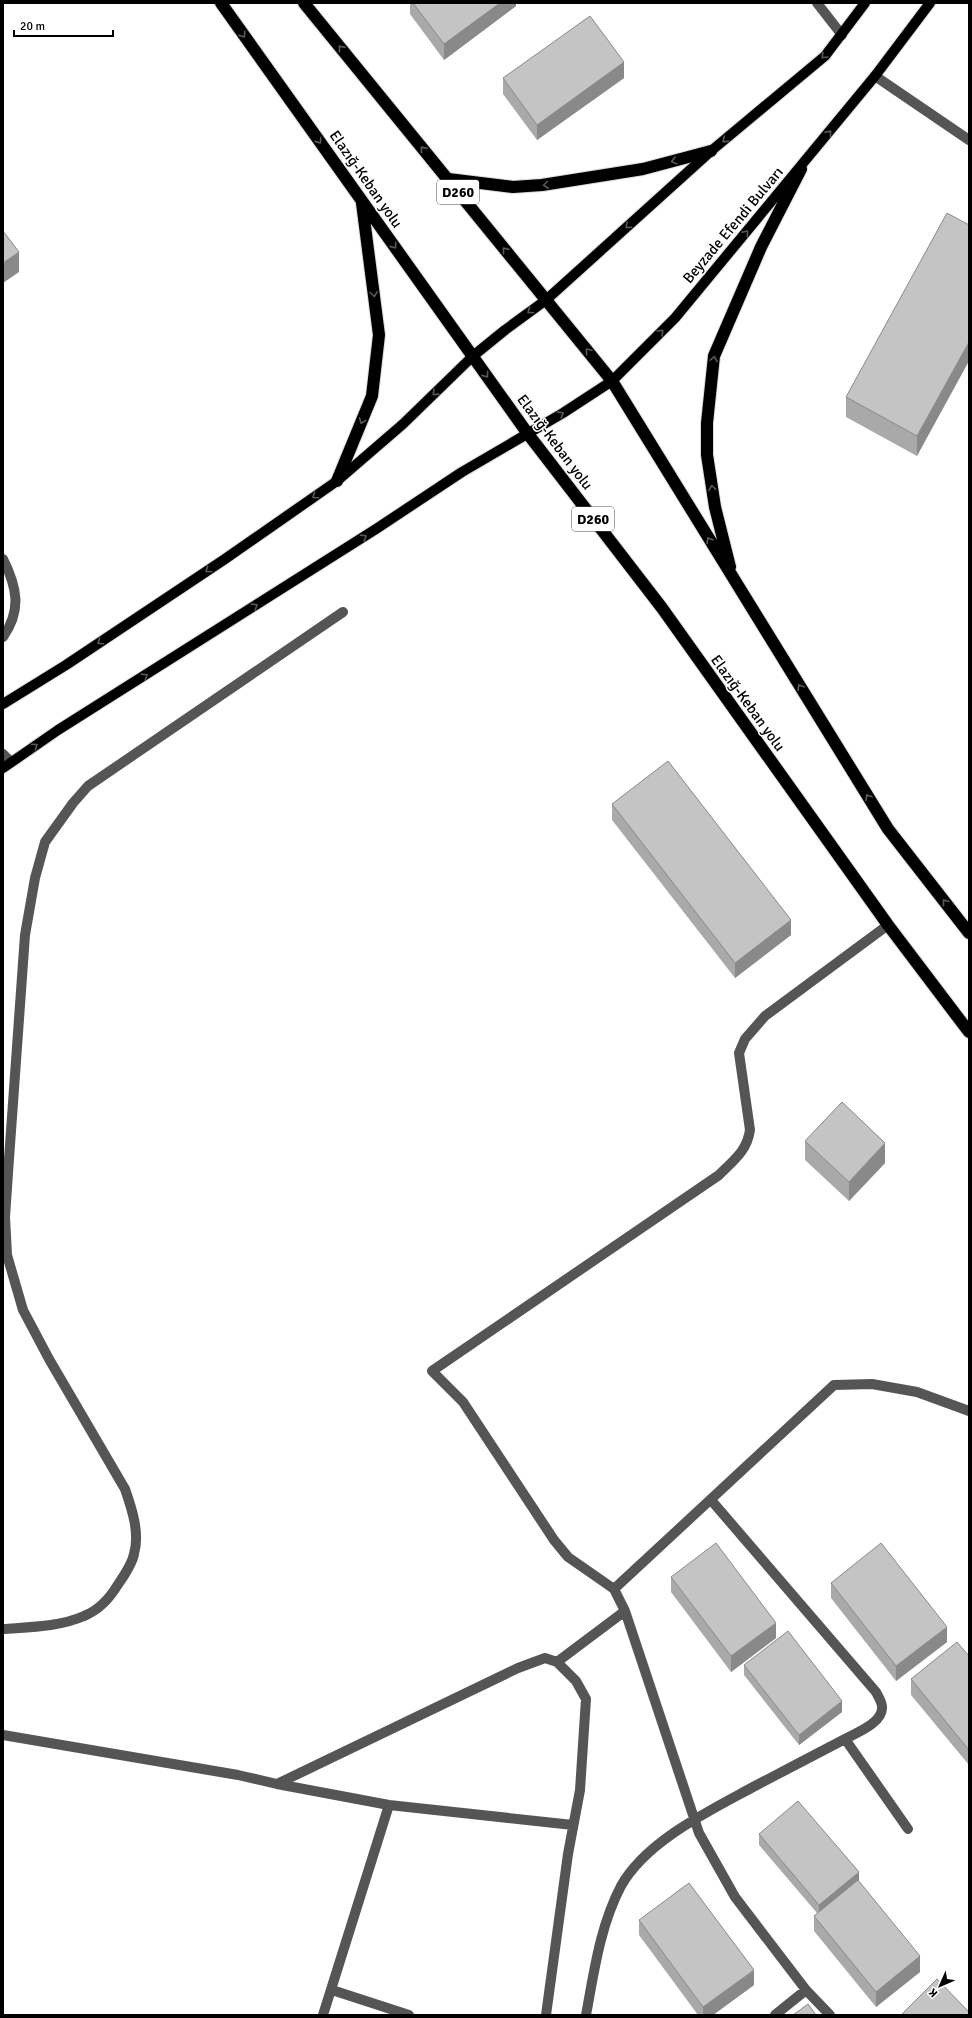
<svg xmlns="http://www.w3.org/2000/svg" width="972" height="2018" font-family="Signika,sans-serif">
<rect width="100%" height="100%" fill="#fff"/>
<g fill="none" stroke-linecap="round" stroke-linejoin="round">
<defs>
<path id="major" d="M3 704 66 665 225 559 337 481 403 424 473 356 505 330 546 300 711 151 825 56 865 3
M3 768 58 730 376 529 462 472 563 413 612 381 675 318 875 76 930 3"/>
<path id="highway" d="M221 3 528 434 662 608 888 925 969 1032
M304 3 612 381 888 829 969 933
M448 179 513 187 542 185 643 169 711 151
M337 481 372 396 379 335 362 203
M730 567 715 507 707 455V423L714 356 761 247 801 169"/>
</defs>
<use href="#major" stroke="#dbdbdb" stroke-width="12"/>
<use href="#highway" stroke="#dbdbdb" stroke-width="14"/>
<path stroke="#555" stroke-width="10" d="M817 3 842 35
M875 76 969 140
M3 559C17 587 22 610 3 637
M3 754 11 762
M711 1500 876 1692C878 1696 882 1702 882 1707 883 1723 856 1733 845 1739
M614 1589 568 1557 554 1540 463 1402 432 1371 719 1175C734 1160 747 1151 750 1130L739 1053 745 1039 765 1016 888 925
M3 1629C30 1627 59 1627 84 1616 99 1610 109 1599 117 1586 123 1577 132 1565 134 1554 140 1533 132 1509 125 1489L49 1359 23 1310 7 1255 5 1217 8 1173 25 935 35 878 45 842 73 803 88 786 343 612
M557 1662 625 1611
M3 1735 238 1775 277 1784 389 1805 573 1825
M277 1784 518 1668 545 1658 557 1662 576 1681 586 1699 580 1790 568 1854 546 2015
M332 1990 409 2015
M806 1990 830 2015
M323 2015 389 1805
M586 2015C594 1972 600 1926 621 1886 646 1841 709 1811 753 1787 784 1771 814 1755 845 1739L908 1829
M775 2015 806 1990 735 1897 699 1833 625 1611 614 1589 834 1385 872 1384 917 1392 969 1411"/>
<use href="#major" stroke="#000" stroke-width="10"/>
<use href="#highway" stroke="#000" stroke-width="12"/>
</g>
<path fill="#a9a9a9" d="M410 3H516V6L444 60 410 14Z
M503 78H624L537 140 503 94Z
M969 225 917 456 846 417V397Z
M612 804 791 935 735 978 612 820Z
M805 1141 885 1163 849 1201 805 1160Z
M671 1577 776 1638 731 1672 671 1592Z
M831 1583 947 1642 896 1681 831 1598Z
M969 1656V1765L911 1695V1679Z
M744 1665 842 1712 799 1745 744 1675Z
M759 1834 859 1882 920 1972 876 2007 814 1931V1916L817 1913 759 1845Z
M639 1920 754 1985 713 2015H698L639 1935Z"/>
<path fill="#898989" d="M500 3H516V6L444 60V44Z
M624 62V78L537 140V125Z
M19 252V272L3 283V263Z
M969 342V361L917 456V436Z
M791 920V935L735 978V963Z
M885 1143V1163L849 1201V1182Z
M776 1623V1638L731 1672V1656Z
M947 1627V1642L896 1681V1666Z
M842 1701V1712L799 1745V1735Z
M859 1872V1883L819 1916V1905Z
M920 1956V1972L876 2007V1992Z
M754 1970V1985L713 2015H703V2007Z"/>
<path fill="#c4c4c4" stroke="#898989" d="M413 3H500L444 44Z
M590 16 624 62 537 125 503 78Z
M947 213 969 225V342L917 436 846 397Z
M3 231 19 252 3 263Z
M668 761 791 920 735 963 612 804Z
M842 1102 885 1143 849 1182 805 1141Z
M716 1543 776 1623 731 1656 671 1577Z
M881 1543 947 1627 896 1666 831 1583Z
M788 1631 842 1701 799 1735 744 1665Z
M957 1642 969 1656V1750L911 1679Z
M798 1801 859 1872 819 1905 759 1834Z
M858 1880 920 1956 876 1992 814 1916Z
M689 1883 754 1970 703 2007 639 1920Z
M937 1979 969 2012V2015H901Z
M808 2004 816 2015H793Z"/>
<defs><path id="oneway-chevron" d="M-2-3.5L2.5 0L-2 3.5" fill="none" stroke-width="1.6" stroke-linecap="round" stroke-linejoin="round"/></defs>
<g stroke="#595959">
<use href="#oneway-chevron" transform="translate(243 35) rotate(55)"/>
<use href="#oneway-chevron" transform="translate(341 48) rotate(-129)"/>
<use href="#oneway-chevron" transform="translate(824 56) rotate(134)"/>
<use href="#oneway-chevron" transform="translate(829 133) rotate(-51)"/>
<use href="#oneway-chevron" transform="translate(725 140) rotate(140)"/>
<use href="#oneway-chevron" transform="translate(319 141) rotate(55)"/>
<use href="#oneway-chevron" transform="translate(423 149) rotate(-129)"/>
<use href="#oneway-chevron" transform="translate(674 161) rotate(165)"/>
<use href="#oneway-chevron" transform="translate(546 185) rotate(173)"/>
<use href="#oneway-chevron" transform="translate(628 226) rotate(138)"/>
<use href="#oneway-chevron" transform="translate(746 233) rotate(-50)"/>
<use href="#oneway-chevron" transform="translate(394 246) rotate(55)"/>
<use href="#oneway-chevron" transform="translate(505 250) rotate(-129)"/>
<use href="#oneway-chevron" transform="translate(374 294) rotate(83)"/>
<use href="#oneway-chevron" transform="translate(530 311) rotate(146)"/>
<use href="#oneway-chevron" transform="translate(661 332) rotate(-45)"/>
<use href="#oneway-chevron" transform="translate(588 351) rotate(-130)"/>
<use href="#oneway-chevron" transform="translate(714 359) rotate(-78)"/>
<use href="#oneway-chevron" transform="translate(486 375) rotate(55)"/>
<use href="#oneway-chevron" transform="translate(435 393) rotate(136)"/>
<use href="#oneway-chevron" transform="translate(561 414) rotate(-32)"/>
<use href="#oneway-chevron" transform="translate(362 421) rotate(111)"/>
<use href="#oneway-chevron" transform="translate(712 488) rotate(-99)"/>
<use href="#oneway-chevron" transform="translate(315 496) rotate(145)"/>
<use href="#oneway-chevron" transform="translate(364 537) rotate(-32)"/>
<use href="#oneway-chevron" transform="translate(709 540) rotate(-122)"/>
<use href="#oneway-chevron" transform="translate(208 570) rotate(146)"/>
<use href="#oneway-chevron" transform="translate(255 606) rotate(-32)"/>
<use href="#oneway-chevron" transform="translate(100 642) rotate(146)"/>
<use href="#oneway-chevron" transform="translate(145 676) rotate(-32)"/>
<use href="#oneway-chevron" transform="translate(800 687) rotate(-122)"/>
<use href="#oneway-chevron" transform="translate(35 746) rotate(-34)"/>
<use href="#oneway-chevron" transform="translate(868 797) rotate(-122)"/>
<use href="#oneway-chevron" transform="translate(945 902) rotate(-128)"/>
</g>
<g text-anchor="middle" stroke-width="3" stroke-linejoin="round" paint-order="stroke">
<g fill="#fff" stroke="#4c4c4c" stroke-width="1">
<rect x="437" y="180" width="42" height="24" rx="3"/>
<rect x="572" y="507" width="42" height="24" rx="3"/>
</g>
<g font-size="14" font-weight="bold" fill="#000">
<text x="458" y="197">D260</text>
<text x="593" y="524">D260</text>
</g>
<g font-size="15" fill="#000" stroke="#fff">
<text transform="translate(366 179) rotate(55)" y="5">Elazığ-Keban yolu</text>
<text transform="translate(733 225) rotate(-50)" y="5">Beyzade Efendi Bulvarı</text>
<text transform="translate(555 442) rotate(53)" y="5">Elazığ-Keban yolu</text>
<text transform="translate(748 703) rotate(54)" y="5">Elazığ-Keban yolu</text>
</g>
</g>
<rect width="972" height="2018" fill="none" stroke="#000000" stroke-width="8"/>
<g transform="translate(940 1986) rotate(225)" stroke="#ffffff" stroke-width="3" paint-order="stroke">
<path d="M0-3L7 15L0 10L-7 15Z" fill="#000000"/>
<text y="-6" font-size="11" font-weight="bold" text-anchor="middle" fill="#000000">K</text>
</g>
<path d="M14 30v6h99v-6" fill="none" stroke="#000000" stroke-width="2"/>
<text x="20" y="30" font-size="12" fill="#000000" stroke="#ffffff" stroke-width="3" paint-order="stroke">20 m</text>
</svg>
